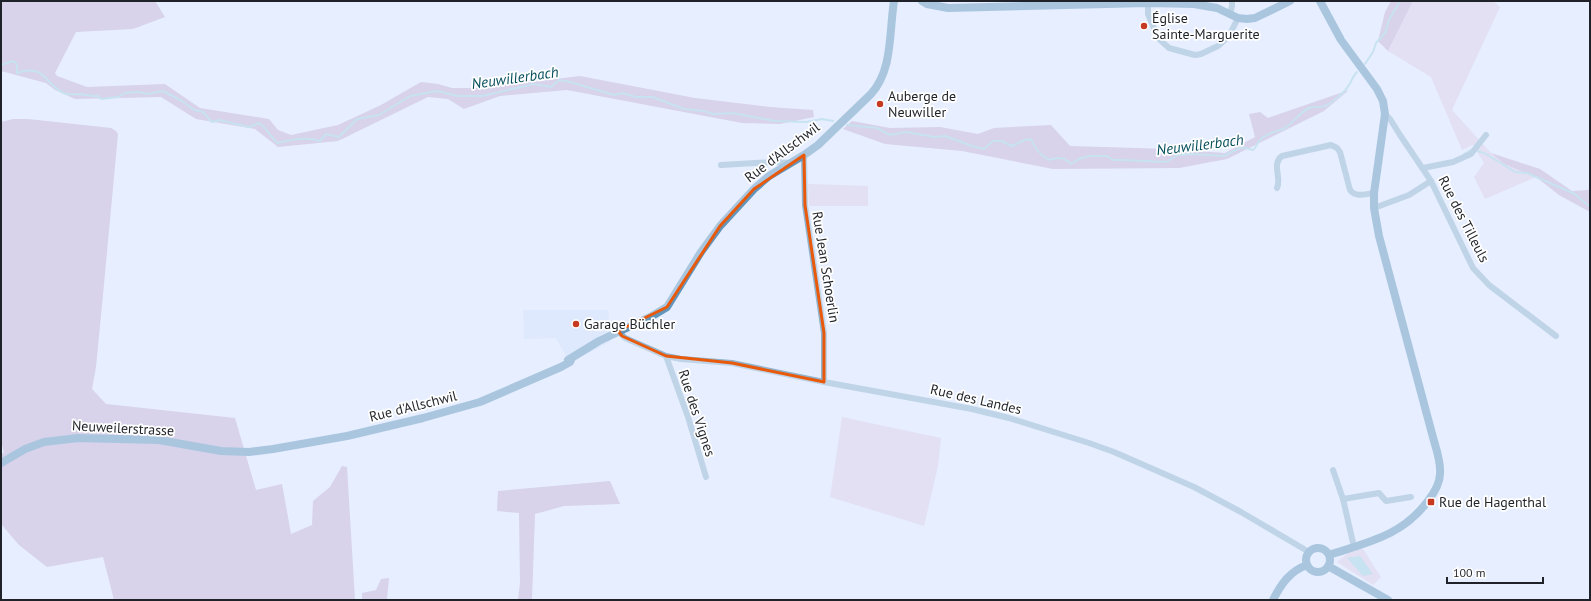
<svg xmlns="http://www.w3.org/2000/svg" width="1591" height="601" font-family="'PT Sans',sans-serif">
<rect width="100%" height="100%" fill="#e6eeff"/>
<path fill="#d8e3fb" d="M523 310H608L611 341 570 363 556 338 524 339Z"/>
<path fill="#dfcee5" d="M1413 1H1493L1500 7 1452 110 1491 153 1504 164 1536 177 1485 199 1474 177 1484 163 1473 145 1462 150 1431 77 1388 51Z
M808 184 868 186V206H809Z
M842 417 941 438 938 466 924 526 830 497Z
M1363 549 1381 577 1373 585 1337 562 1352 550Z"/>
<path fill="#c7afd1" d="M1 1H155L165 17 133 29 76 32 55 73 57 76 87 87 165 84 200 108 269 119 278 130 291 135 338 125 381 105 421 82 438 84 452 88H481L580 76 695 98 770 107 813 110 814 117 780 124 742 123 567 90 500 96 464 109 448 99 428 97 338 141 278 147 255 129 196 119 161 97 75 99 55 90 46 83 1 71Z
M1391 1H1413L1388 51 1378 41 1385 12Z
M1349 90 1324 111 1227 159 1179 168 1053 169 962 151 885 144 843 129 852 121 890 128 940 127 978 134 994 128 1051 125 1070 146 1169 149 1225 153 1255 137 1249 114 1260 112 1268 118Z
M13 119H28L111 128 116 131 118 134 104 284 96 367 92 389 106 404 235 418 256 490 282 484 291 534 312 525 313 501 330 487 342 466 347 467 355 600H114L103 557 47 567 19 545 1 524V455L4 452 1 441V122Z
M1491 153 1540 169 1572 191 1590 190V212L1559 195 1536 177 1504 164Z
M610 481 620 504 564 506 535 514 532 600H518L520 583 519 513 497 511 498 491Z
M389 578 387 600H362V593L376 590 381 579Z"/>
<path fill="#a2d3df" d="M1360 556 1373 574 1363 576 1347 558Z"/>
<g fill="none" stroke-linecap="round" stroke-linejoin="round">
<path stroke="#a2d3df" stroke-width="2" d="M1365 64 1373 52 1376 43 1385 33 1389 20 1400 1
M1 65 13 61 17 64V73C47 63 44 86 66 94 71 95 74 94 79 94 85 95 91 96 98 96L101 99 118 97 125 93 138 92 148 94 163 91 182 101 194 110 203 112 212 122 219 120 249 127 259 123C266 127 271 137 277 143 291 140 306 136 320 141L326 134 339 137 357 119 379 115 410 96 437 91 458 96H482L534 84 551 87 559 80 570 82 614 95 623 93 636 97H653L684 109 704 111 713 114 733 113 775 121 806 122 822 119 833 121
M847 125 877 128 890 135 906 132 934 137 945 136 972 146 984 149 993 141H1001L1012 146 1025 140 1031 139C1035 149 1040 155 1049 160 1059 157 1064 157 1071 164L1079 159 1089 156H1107L1113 160H1123L1166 162 1178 155 1193 154 1224 156 1242 147 1253 150C1257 147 1257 143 1260 140 1266 133 1277 132 1285 128 1293 123 1299 113 1309 108 1314 106 1322 109 1329 104 1336 99 1345 92 1349 85 1352 80 1353 76 1357 72
M1478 151 1486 154 1515 172 1527 173 1575 194 1590 207
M1464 154 1471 150"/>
<path stroke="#91b3cb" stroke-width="6" d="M1148 3V14L1158 38 1169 48 1195 55 1201 54 1218 46 1229 36 1238 18
M1230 14 1232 6V1
M1385 114 1390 119 1400 135 1431 181 1473 268 1489 285 1556 336
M804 155 805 205 824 333V382
M721 165 773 162 790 163
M1423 168 1453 162 1471 154 1486 135
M1277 188C1282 178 1271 164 1282 156L1331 145 1337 148 1340 152 1350 190C1356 198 1365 194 1374 193
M1374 208 1409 195 1431 181
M618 331 625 338 666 356 681 359 732 363 824 382 972 409 1009 418 1089 443 1114 452 1194 487 1241 512 1309 552
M666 356 688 417 706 477
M1333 470 1343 499 1354 547
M1343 499 1379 493 1386 501 1411 497"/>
<path stroke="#6295b9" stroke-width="8" d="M922 1 927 4 948 8 1148 3 1194 4 1217 8 1238 18 1247 19 1255 18 1290 1
M1320 1 1341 40 1377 89 1383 101 1385 114 1374 193V208L1379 236 1434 441C1437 451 1441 463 1440 474 1440 484 1434 493 1428 501 1402 536 1368 542 1329 555
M568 360 599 341 652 316 667 307 701 252 720 226 754 189 769 176 804 155 818 145 871 94C893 70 889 32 894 1
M1 463 25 449 44 442 78 438 159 440 221 451 249 452 273 449 347 436 423 418 480 402 561 367 570 362 572 358
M1306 560a12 12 0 1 1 24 0a12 12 0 1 1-24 0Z
M1328 566 1388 600
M1273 600C1281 584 1290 571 1307 565"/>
</g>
<path d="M0 0H1591V601H0ZM804 155 805 205 824 333V382L732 363 666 356 622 336 618 331 667 307 720 226 754 189Z" fill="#e6eeff" fill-opacity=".55" fill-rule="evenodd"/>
<path fill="none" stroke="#e8590c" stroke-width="3" stroke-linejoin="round" d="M804 155 805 205 824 333V382L732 363 666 356 622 336 618 331 667 307 720 226 754 189Z"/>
<g fill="#c53a20" stroke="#fff" stroke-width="1.5">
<circle cx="1144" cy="26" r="4"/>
<circle cx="880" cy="104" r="4"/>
<circle cx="576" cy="324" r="4"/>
<rect x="1427" y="498" width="8" height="8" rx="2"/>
</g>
<g text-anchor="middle" stroke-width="3.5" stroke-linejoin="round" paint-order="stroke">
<g font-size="14" fill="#1f2228" stroke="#fff" text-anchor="start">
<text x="1152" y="23">Église<tspan x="1152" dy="16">Sainte-Marguerite</tspan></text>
<text x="888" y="101">Auberge de<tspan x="888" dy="16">Neuwiller</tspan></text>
<text x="584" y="329">Garage Büchler</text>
<text x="1439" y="507">Rue de Hagenthal</text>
</g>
<g font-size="14" fill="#1f2228" stroke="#fff">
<text transform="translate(782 152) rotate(-37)" y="5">Rue d'Allschwil</text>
<text transform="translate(1464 219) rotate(63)" y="5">Rue des Tilleuls</text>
<text transform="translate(826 267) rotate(81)" y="5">Rue Jean Schoerlin</text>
<text transform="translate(976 399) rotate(13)" y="5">Rue des Landes</text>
<text transform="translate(413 406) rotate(-14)" y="5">Rue d'Allschwil</text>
<text transform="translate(697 413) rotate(72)" y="5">Rue des Vignes</text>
<text transform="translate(123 428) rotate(3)" y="5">Neuweilerstrasse</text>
</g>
<g font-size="15" font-style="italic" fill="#064e5c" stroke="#fff">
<text transform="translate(515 78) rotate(-8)" y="5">Neuwillerbach</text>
<text transform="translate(1200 145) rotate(-7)" y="5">Neuwillerbach</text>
</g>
</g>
<rect width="1591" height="601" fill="none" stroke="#1f2228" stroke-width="4"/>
<path d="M1447 577v6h96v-6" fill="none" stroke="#1f2228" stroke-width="2"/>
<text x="1453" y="577" font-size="12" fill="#1f2228" stroke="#ffffff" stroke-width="3" paint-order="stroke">100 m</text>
</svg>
